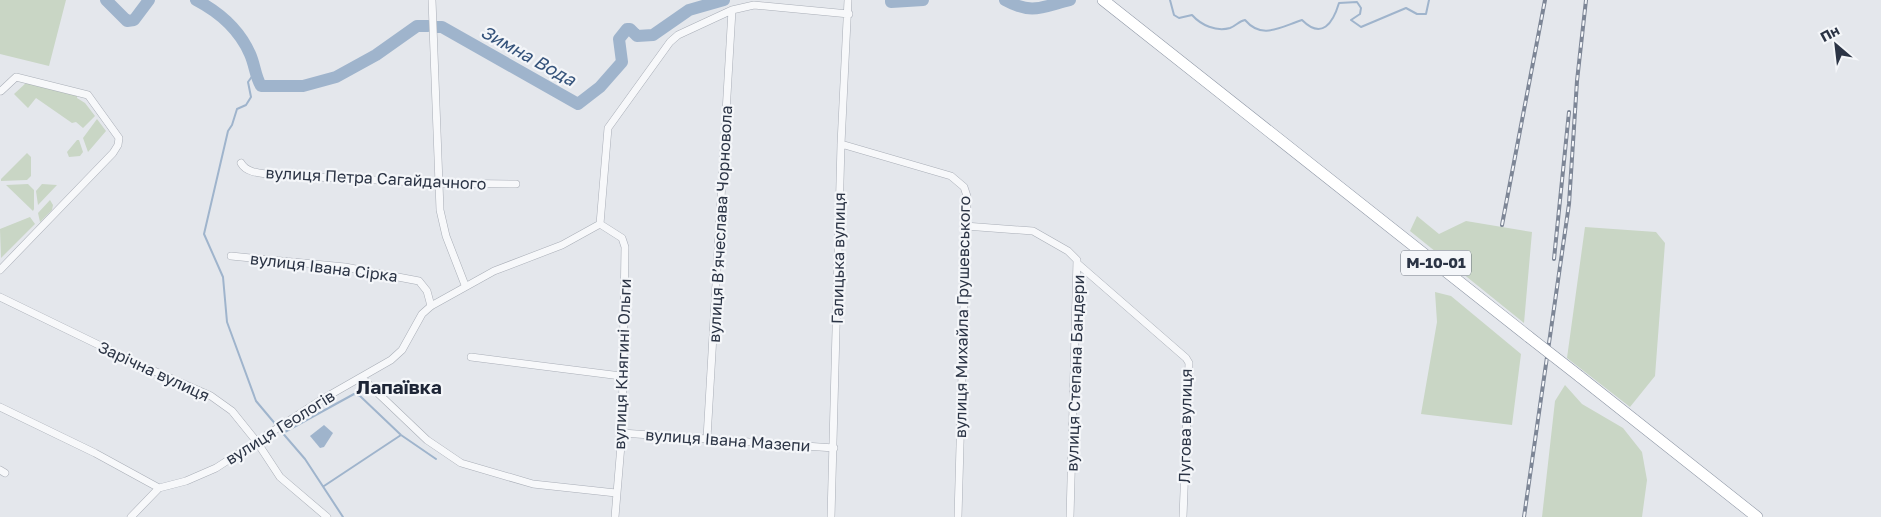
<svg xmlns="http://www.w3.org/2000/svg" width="1881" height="517" font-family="'Golos Text',sans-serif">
<rect width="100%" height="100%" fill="#e4e7ec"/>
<path fill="#c9d6c5" d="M0 0H66L49 66 0 54Z
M27 82 77 95V98L85 103 95 116 83 128 76 122 72 123 36 98 28 108 14 94Z
M97 119 106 131 88 152 83 138Z
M77 140H79L83 152 80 156 69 157 67 152Z
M27 153 31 157V176L27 180 1 181V179Z
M28 184 34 190V209L33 211 6 185Z
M42 184 57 185 38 205 36 191Z
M50 200 53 205 52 210 40 222 38 213Z
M1417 216 1439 234 1466 221 1532 232 1524 323 1410 231Z
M30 217 35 224 1 258 0 229Z
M1585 227 1656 232 1665 243 1655 376 1630 407 1567 358Z
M1435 292 1451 296 1521 354 1512 425 1421 414 1437 322Z
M1565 385 1582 404 1623 428 1642 452 1647 480 1642 517H1542L1555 401Z"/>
<path fill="#9fb4cc" d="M324 425 333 433 324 447 320 448 310 436Z"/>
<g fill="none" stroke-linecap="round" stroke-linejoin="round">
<path stroke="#9fb4cc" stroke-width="2" d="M1170 0 1174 15 1179 18 1192 15C1201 25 1216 32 1230 28 1236 26 1239 21 1245 20 1262 40 1280 27 1302 20 1322 40 1333 23 1339 3L1357 2 1361 8 1360 14 1351 20 1361 27 1406 8 1417 14H1426L1429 0
M256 71 248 82 251 97 246 105 237 109 232 125 228 131 204 234 223 277 227 322 256 401 277 426
M280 430 305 459 343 517
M283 433 354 394 360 396 401 435 436 459
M324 486 401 435"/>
<path stroke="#9fb4cc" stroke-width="12" d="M106 0 127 21 134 20 149 0
M196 0C219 12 239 29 250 54 255 65 255 76 261 86H303L336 77 376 55 417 26H428
M891 0V2L923 0
M1005 0C1032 15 1042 7 1070 0
M437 27H442L578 104 600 87 622 62 619 39 627 29H630L637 36 653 35 689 10 724 0"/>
<defs>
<path id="minor" d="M432 0 440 210 446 236 465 285
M841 144 951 176 964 187 967 196 958 517
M241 163C247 174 263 173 274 175L437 183 516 184
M600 224 608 128 670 42 678 35 732 10 754 5 849 14
M600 224 622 238 625 247 622 433 615 517
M965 226 1033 231 1068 251 1077 260 1070 517
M231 256 345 267 419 281 427 291 431 306
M1078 264 1186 358 1189 363 1183 517
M0 270 113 153 118 145 119 138 88 95 16 77 1 91
M0 297 138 364 211 396 232 411 257 442 280 477 327 517
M471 357 621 376
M362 378 427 440 461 463 533 484 616 493
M0 407 95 453 159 488
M622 433 834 448
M707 438 732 10
M0 470 5 473
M131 517 159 488 186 481 216 468 321 400 391 360 402 350 422 314 431 306 494 271 562 245 600 224
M831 517 841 144 848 0"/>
<path id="trunk" d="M1103 0 1529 337
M1579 376 1757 517"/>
</defs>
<use href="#minor" stroke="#a9aeb7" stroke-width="8"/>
<use href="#trunk" stroke="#8b94a3" stroke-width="12"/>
<use href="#minor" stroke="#f7f8fa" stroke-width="7"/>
<use href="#trunk" stroke="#fff" stroke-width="11"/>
<defs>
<path id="rail" d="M1502 225 1545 0
M1554 259 1569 112
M1524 517 1569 204 1577 81 1586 0"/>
</defs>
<use href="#rail" stroke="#7d8696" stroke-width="4"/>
<use href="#rail" stroke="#f4f6f9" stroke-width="2" stroke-dasharray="5.5" stroke-linecap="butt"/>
<defs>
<path id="trunk-bridge" d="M1529 337 1579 376"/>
</defs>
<use href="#trunk-bridge" stroke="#8b94a3" stroke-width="12" stroke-linecap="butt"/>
<use href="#trunk-bridge" stroke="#fff" stroke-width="11"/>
</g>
<g text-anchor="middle" stroke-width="4.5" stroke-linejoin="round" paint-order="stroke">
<rect fill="#f4f6f9" stroke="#676e7b" stroke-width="1" x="1401" y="250.5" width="70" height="25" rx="4"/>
<g font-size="15" font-weight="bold" fill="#2b3445">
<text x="1436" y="268">М-10-01</text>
</g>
<g font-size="16" fill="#2b3445" stroke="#f4f6f9">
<text transform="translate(376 178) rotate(3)" y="6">вулиця Петра Сагайдачного</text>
<text transform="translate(720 224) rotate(-87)" y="6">вулиця Вʼячеслава Чорновола</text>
<text transform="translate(838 258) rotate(-89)" y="6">Галицька вулиця</text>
<text transform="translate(324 267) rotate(7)" y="6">вулиця Івана Сірка</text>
<text transform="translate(962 317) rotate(-89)" y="6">вулиця Михайла Грушевського</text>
<text transform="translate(622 364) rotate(-88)" y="6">вулиця Княгині Ольги</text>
<text transform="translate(154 371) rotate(25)" y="6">Зарічна вулиця</text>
<text transform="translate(1075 373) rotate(-88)" y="6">вулиця Степана Бандери</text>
<text transform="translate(1185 426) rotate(-89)" y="6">Лугова вулиця</text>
<text transform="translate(280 427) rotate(-32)" y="6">вулиця Геологів</text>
<text transform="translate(728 440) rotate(4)" y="6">вулиця Івана Мазепи</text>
</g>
<g font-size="18" font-style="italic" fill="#34527a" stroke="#f4f6f9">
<text transform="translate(528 56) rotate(29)" y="6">Зимна Вода</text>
</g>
<g font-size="19" font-weight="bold" fill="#1d2536" stroke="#f4f6f9">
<text x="399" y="394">Лапаївка</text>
</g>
</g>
<g transform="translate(1836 45) rotate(332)" stroke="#f4f6f9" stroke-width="4" paint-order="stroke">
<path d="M0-4L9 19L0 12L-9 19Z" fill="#2b3445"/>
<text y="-8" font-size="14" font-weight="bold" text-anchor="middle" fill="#2b3445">Пн</text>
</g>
</svg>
